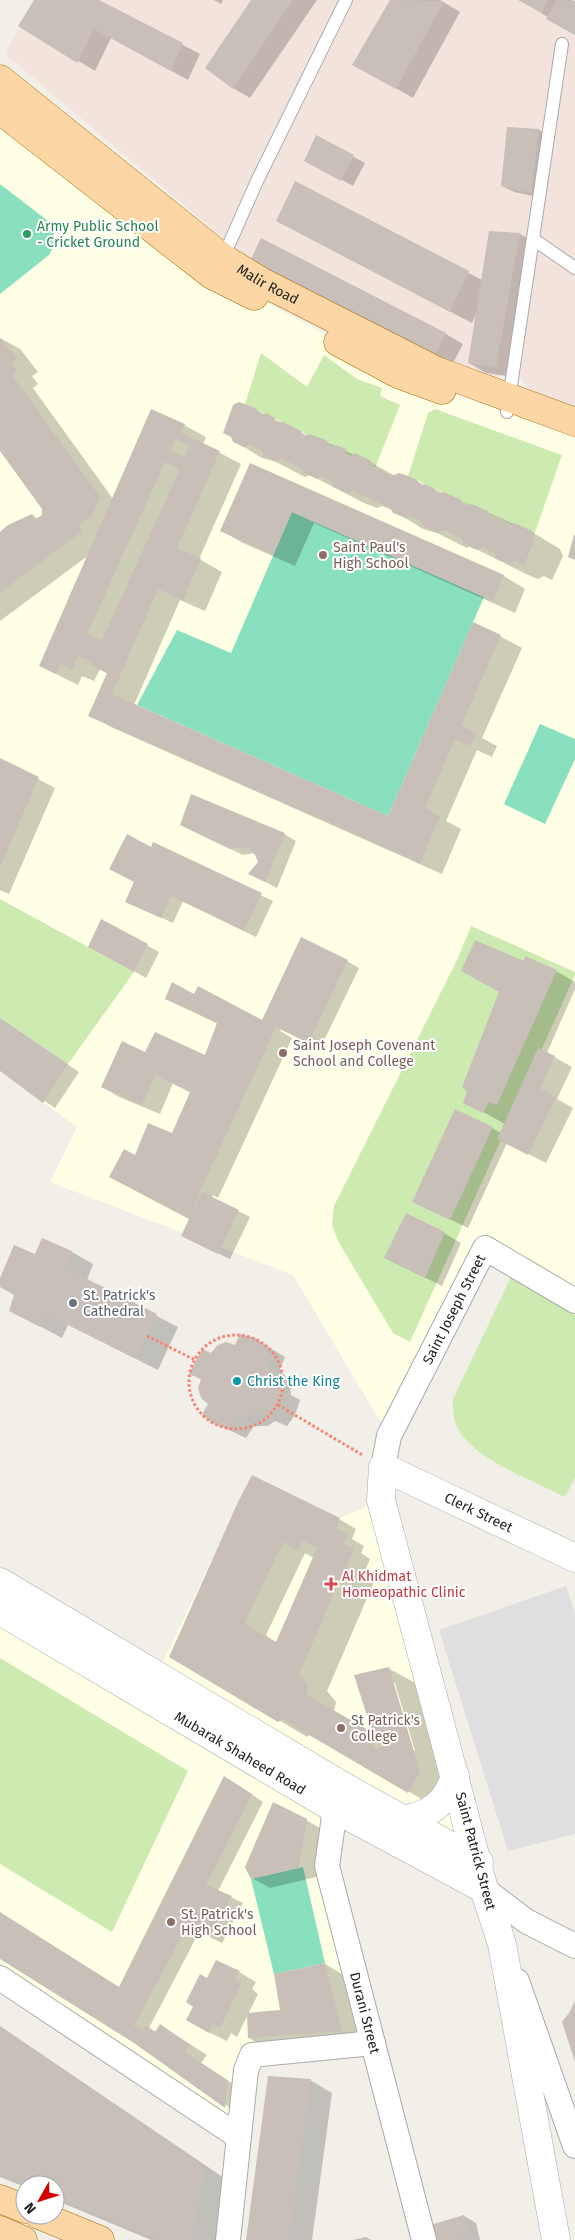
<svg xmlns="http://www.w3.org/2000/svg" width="575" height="2240" font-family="'Fira Sans',sans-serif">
<rect width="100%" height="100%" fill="#f2efe9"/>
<path fill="#e0dfdf" d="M566 1586 575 1613V1834L508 1851 439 1630Z"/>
<path fill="#ffffe5" d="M0 109 264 301 398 374 575 437V1301L478 1245 389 1436 293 1275 50 1182 77 1127 0 1071Z
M252 1475 340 1518 381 1500 484 1889 155 1679Z
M0 1611 335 1809 327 1866 373 2043 252 2055 239 2137 0 1978Z"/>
<path fill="#f3e3dd" d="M35 0H575V408L531 393 519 375 504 372 501 377 472 373 250 261 5 54Z"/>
<path fill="#cdebb0" d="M261 353 307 387 324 355 357 379 382 388 380 396 400 405 375 468 245 404Z
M435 409 562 455 534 535 408 476 428 413Z
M0 899 134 972 68 1064 0 1018Z
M471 926 575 972V975L410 1342 393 1333 338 1241 332 1225 334 1206 458 958Z
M511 1277 575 1315V1477L565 1497C534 1481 475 1460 458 1429 453 1420 453 1409 453 1399Z
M0 1658 188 1771 112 1932 0 1864Z"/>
<path fill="#88e0be" d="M0 184 52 224 55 243 49 255 0 294Z
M292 512 484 597 388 816 137 705 177 630 231 653Z
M540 724 575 739V759L545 824 504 804Z
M303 1867 325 1963 274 1974 251 1879Z"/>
<path fill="#0003" fill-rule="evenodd" d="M36 0H97L200 54 188 80 111 38 95 71 20 25Z
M214 0H223L221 4Z
M253 0H317L250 98 233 88Z
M391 0H440L460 12 413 98 354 64Z
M520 0H571L575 2V34Z
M508 128 539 130 551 137 542 198 514 192 502 186Z
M317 137 365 163 353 186 306 160Z
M296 183 482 280 520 234 537 244 513 377 486 373 469 363 476 314 472 323 277 221Z
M268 270 446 334 463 344 453 363Z
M0 338 20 349 38 372 32 376 38 384 33 388 113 499 184 425 206 437 203 444 241 464 199 559 222 572 205 611 180 600 134 705 388 818 500 636 522 648 482 738 497 746 492 757 477 750 446 821 461 829 442 874 111 727 90 715 108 674 100 669 94 681 82 676 78 685 40 666 89 555 0 621V534L32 516 38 519 44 516 43 509 0 449Z
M254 409 308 436 326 442 370 462 395 476 416 481 532 532 560 549 563 556 552 580 544 576 538 579 526 574 470 546 467 548 437 533 423 529 392 510 382 506 377 508 364 503 310 475 305 477 276 462 262 458 234 441Z
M251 464 504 576 525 589 515 613 314 523 295 566 243 543 222 531Z
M0 759 55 788 9 894 0 890Z
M181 825 284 834 296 841 277 888 250 874 259 863 255 853 243 855Z
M154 844 273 901 256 937 183 901 173 923 126 901Z
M102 921 159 952 146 978 90 946Z
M347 961 359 968 320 1049 281 1029 280 1031 292 1038 218 1198 213 1195 212 1198 250 1217 230 1259 194 1242 190 1219 136 1157 173 1135 191 1093 173 1083 160 1114 119 1097 102 1087 145 1054 206 1056 218 1024 192 1011 193 995 263 1022Z
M525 963 556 971 575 982V989L547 1053 572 1067 557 1099 573 1108 546 1163 507 1143 468 1228 413 1201 492 1128 501 1133 505 1124 465 1102Z
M0 1018 79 1072 55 1108 0 1070Z
M444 1233 461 1243 442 1286 386 1258Z
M42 1239 72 1252 93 1264 87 1280 178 1327 158 1370 68 1325 62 1338 10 1310 16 1295 0 1286V1281L35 1256Z
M255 1339 285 1357 280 1369 290 1383 291 1395 300 1400 295 1415 287 1426 275 1421 268 1426H254L246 1438 214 1423 202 1380 191 1374 211 1354Z
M239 1503 339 1519 356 1529 352 1539 364 1546 361 1553 370 1559 366 1568 377 1575 327 1691 336 1702 334 1712 374 1735 388 1668 417 1684 447 1788 437 1808 311 1734 307 1737 225 1688ZM305 1553 314 1558 276 1643 266 1635ZM392 1683H395L415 1751H412Z
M236 1784 263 1802 218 1891 243 1903 222 1943 199 1932 149 2028 156 2032 160 2025 207 2055 201 2063 244 2091 242 2116 135 2042 0 1958V1913L120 1988Z
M306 1820 323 1830 316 1877 270 1888 252 1878Z
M325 1964 342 1974 359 2041 266 2048 249 2038 281 2011Z
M239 1972 256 1982 252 1989 258 1994 237 2037 231 2033 227 2041 204 2030 195 2006 207 1979Z
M0 2026 233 2184 222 2240H151L55 2200V2185H25V2187L0 2177Z
M310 2080 332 2093 312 2240H247Z
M464 2216 476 2223 480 2240H425L422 2229Z
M366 2237 371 2240H353Z"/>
<path fill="#c7bfb8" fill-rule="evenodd" d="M34 0H99L183 43 171 71 94 29 77 63 18 26Z
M251 0H293L233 89 205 68Z
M390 0 444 1 396 89 352 65Z
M518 0H548L542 13Z
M557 0 575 1V35L546 19Z
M507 127 539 129 531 193 501 186Z
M316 135 354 155 341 181 304 161Z
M295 181 469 271 450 312 276 221Z
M489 231 520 233 496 368 468 363Z
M261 238 446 333 435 355 250 261Z
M0 338 17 359 11 364 17 371 12 375 100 497 93 514 79 526 82 531 0 593V532L8 525 32 514 36 519 42 515V509L0 451Z
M239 402 255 408 263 415 266 413 275 418 274 422H283L301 431 303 437 309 434 326 440 331 447 336 445 346 449 345 453 351 456 355 453 370 460 375 468 392 476 399 473 408 476 417 480 420 485 423 486 425 484 434 488 435 492 441 494 443 492 460 499 464 507 472 504 488 511 493 518 498 516 505 520 506 523 512 525 515 523 532 531 535 539 524 565 515 561 509 563 496 559 495 553 482 548 477 550 464 544 461 538 444 530 438 533 425 527 421 521 410 516 406 518 393 513 390 508 353 491 348 493 334 487 332 482 321 476 317 479 304 473 301 468 282 459 276 461 264 456 261 450 250 445 244 447 233 442 231 437 223 433 233 405Z
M151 409 185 424 181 433 220 451 177 548 201 558 183 600 158 589 112 694 388 816 473 622 501 635 461 726 476 733 470 746 455 739 425 808 440 816 420 863 88 716 107 673 90 665 91 662 78 656 72 670 60 664 56 674 39 666ZM175 439 190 445 185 457 170 451ZM165 462 180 469 102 640 87 634Z
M250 463 504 575 493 601 292 512 273 555 220 531Z
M574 535H575V560L568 557Z
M0 758 39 777 0 867Z
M191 794 285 833 265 882 248 874 258 862 255 855 249 848 239 847 230 849 180 825Z
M127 834 151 847 153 842 262 893 244 931 171 896 161 918 125 902 134 882 109 869Z
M101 919 148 944 134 972 88 947Z
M301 937 348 960 308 1043 276 1027 201 1189 191 1215 202 1192 239 1210 218 1254 181 1236 189 1219 109 1177 124 1149 135 1155 148 1123 172 1133 190 1092 155 1075 142 1105 101 1087 122 1041 145 1052 155 1032 205 1055 217 1023 165 999 172 982 194 994 198 986 262 1020Z
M475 940 524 961 525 956 557 970 497 1105 489 1102 483 1113 463 1103 467 1091 462 1087 499 992 461 971Z
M0 1018 68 1064 43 1103 0 1071Z
M538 1048 555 1056 540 1089 556 1097 528 1155 497 1139Z
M455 1109 493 1127 450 1220 412 1202Z
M406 1213 445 1232 425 1278 384 1258Z
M42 1238 72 1251 65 1268 157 1314 136 1359 46 1313 40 1327 9 1311 14 1295 0 1287V1278L14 1245 35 1254Z
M240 1334 255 1338 268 1347 264 1358 273 1372 274 1384 284 1389 278 1405 269 1417 258 1412 251 1416 236 1417 228 1429 214 1424 202 1415 208 1404 201 1398 198 1388 201 1379 189 1374 202 1349 211 1353 218 1345 226 1342 235 1345Z
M252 1475 340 1518 336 1528 348 1535 343 1544 354 1548 299 1674 308 1685 307 1695 368 1730 374 1749 389 1745 386 1735 374 1738 354 1675 389 1667 420 1772 408 1793 282 1719 278 1722 169 1657 238 1502ZM303 1541 317 1548 276 1642 250 1628 245 1622 283 1542 298 1550Z
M224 1776 252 1794 206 1885 232 1896 209 1937 187 1926 134 2026 141 2030 138 2038 146 2025 155 2032 160 2024 190 2045 185 2052 227 2080 225 2108 134 2043 0 1959V1912L119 1987Z
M273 1802 307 1819 299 1868 251 1879 245 1867Z
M216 1960 240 1971 235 1979 242 1983 220 2028 213 2024 209 2033 186 2020 193 2007 186 2002 200 1974 207 1978Z
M325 1963 342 2031 248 2038 247 2013 280 2010 274 1974Z
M575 2001V2062L562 2022 569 2013Z
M0 2027 205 2167 192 2240H158L55 2197V2185H27L0 2174Z
M268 2076 311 2079 289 2240H246Z
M464 2215 469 2235 455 2240H424L420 2228Z"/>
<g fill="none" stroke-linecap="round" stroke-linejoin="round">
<defs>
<path id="service" d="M533 239 575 268
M223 258 257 181 346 0
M507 412 562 44"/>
<g id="minor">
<path id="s1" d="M383 1467 389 1436 485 1248 575 1301"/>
<path id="s2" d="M340 1793 335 1809 327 1866 424 2240"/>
<path d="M484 1889 526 1921 575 1946"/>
<path d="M0 1978 239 2137"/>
<path d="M517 1981 575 2146"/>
<path d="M228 2240 246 2070 252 2055 373 2043"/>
</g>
<g id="tertiary">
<path d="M0 1582 343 1786 479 1862"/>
<path id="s3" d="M0 1611 335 1809 484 1889"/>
<path d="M405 1819C431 1815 447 1802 455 1776"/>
<path id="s4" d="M556 2240 502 1944 484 1889 381 1500 383 1467 575 1558"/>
</g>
<g id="primary">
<path id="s5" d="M0 79 223 258 262 282 437 371 575 422"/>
<path d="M0 110 212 275 254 296"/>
<path d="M338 342 398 374 442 390"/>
<path d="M0 2199 25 2209"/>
<path d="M39 2215 100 2240"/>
<path d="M0 2230 23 2240"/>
</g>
</defs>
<use href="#service" stroke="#a9a9a9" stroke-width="14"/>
<use href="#minor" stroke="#a9a9a9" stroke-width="26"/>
<use href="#tertiary" stroke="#a9a9a9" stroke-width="29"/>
<use href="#primary" stroke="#a06b00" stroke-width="29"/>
<path stroke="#fa8072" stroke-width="3" stroke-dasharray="2.5 2.5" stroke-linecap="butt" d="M189 1382a47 47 0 1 1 94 0a47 47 0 1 1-94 0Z
M147 1336 195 1360
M278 1405 364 1456"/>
<use href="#service" stroke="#fff" stroke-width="12"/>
<use href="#minor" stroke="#fff" stroke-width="24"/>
<use href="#tertiary" stroke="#fff" stroke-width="28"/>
<use href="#primary" stroke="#fcd6a4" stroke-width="28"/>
</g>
<circle fill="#2e9e5b" stroke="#fff" stroke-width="2" cx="27" cy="234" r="5"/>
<g fill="#8d6e63" stroke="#fff" stroke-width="2">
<circle cx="323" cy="555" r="5"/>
<circle cx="283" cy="1053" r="5"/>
<circle cx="341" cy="1728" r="5"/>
<circle cx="171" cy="1922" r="5"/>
</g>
<circle fill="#6b7280" stroke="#fff" stroke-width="2" cx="73" cy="1303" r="5"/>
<circle fill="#0f9aa8" stroke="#fff" stroke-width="2" cx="237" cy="1381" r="5"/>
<path fill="#e0444e" stroke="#fff" stroke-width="2" d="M328.5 1576.5h5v5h5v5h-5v5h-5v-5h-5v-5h5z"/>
<g text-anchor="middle" stroke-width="4" stroke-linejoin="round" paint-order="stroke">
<g font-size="14" fill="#27864d" stroke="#fff" text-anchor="start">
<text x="37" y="231">Army Public School<tspan x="37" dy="16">- Cricket Ground</tspan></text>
</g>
<g font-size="14" fill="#222" stroke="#fff">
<text dy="5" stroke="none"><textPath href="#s5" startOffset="338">Malir Road</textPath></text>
<text dy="5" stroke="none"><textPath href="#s1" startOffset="174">Saint Joseph Street</textPath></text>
<text dy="5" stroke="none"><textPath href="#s4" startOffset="900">Clerk Street</textPath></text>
<text dy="5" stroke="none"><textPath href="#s3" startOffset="279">Mubarak Shaheed Road</textPath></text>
<text transform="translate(476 1851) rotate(75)" y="5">Saint Patrick Street</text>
<text dy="5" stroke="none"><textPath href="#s2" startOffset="226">Durani Street</textPath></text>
</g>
<g font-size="14" fill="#785e54" stroke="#fff" text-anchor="start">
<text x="333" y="552">Saint Paul's<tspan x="333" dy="16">High School</tspan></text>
<text x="293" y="1050">Saint Joseph Covenant<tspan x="293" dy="16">School and College</tspan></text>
<text x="351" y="1725">St Patrick's<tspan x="351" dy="16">College</tspan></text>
<text x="181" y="1919">St. Patrick's<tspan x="181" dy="16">High School</tspan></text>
</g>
<g font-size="14" fill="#5b616d" stroke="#fff" text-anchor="start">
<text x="83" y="1300">St. Patrick's<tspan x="83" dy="16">Cathedral</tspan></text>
</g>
<g font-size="14" fill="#0d838f" stroke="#fff" text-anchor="start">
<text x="247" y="1386">Christ the King</text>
</g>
<g font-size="14" fill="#be3a42" stroke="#fff" text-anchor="start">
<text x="342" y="1581">Al Khidmat<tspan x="342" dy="16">Homeopathic Clinic</tspan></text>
</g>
</g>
<g transform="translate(40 2200) rotate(231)"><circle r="24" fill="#ffffff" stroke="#a7a7a7"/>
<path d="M0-4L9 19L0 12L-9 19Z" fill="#d40000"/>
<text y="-8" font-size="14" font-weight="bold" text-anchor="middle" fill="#222222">N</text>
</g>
</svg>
